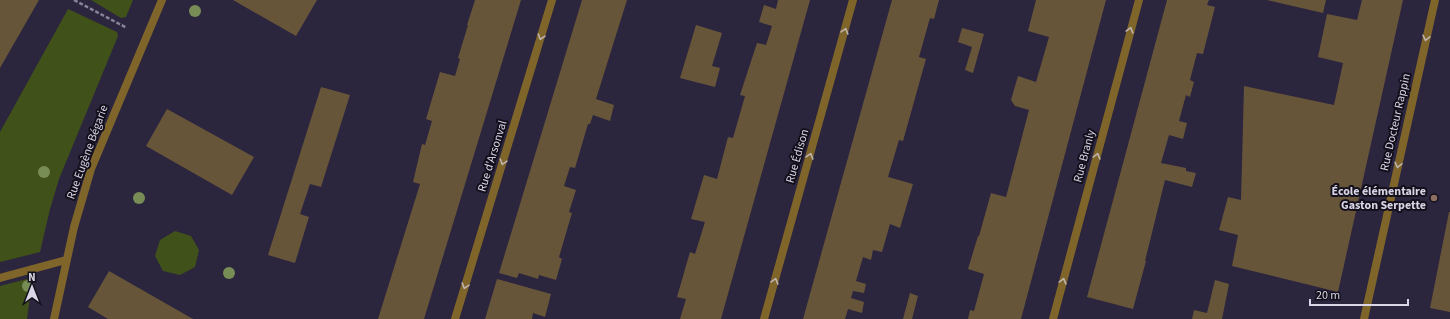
<svg xmlns="http://www.w3.org/2000/svg" width="1450" height="319" font-family="'Source Sans 3',sans-serif">
<rect width="100%" height="100%" fill="#2b253e"/>
<path fill="#405219" d="M91 0H133L126 17 121 18Z
M68 9 117 32 118 36 59 179 50 209 40 252 0 262V132Z
M175 231 191 236 199 250 195 267 180 275 163 271 155 256 160 240Z
M27 279 31 280 32 283 27 319H0V286Z"/>
<path fill="#67553a" d="M0 0H39L0 68Z
M233 0H317L296 36Z
M475 0H521L424 319H378L420 184 413 182 422 144 425 145 432 121 426 119 440 72 455 76 460 59 458 58 468 25H467Z
M582 0H627L596 99 614 105 610 121 593 115 590 124H588L575 168 570 167 564 186 576 190 569 212 572 213 559 257 562 259 556 280 539 275 538 279 519 273 517 278 499 273Z
M778 0H810L721 319H680L686 299 677 297 690 252 695 254 705 222 691 219 704 175 717 179 728 137 733 138 745 96 740 95 757 43 766 45 772 26 759 22 764 5 776 9Z
M892 0H939L934 19 930 18 919 57 926 59 903 141 899 140 888 177 913 184 900 228 890 224 882 252 873 250 871 260 863 257 856 281 866 284 864 293 853 291 851 298 864 302 862 313 848 309 845 319H803Z
M1036 0H1106L1021 319H968L970 310 974 311 984 274 968 269 978 236H979L991 193 1006 197 1029 110 1015 106 1011 100 1018 76 1036 82 1049 37 1028 31Z
M1167 0H1209L1207 5 1215 7 1203 54 1197 53 1190 80 1194 82 1190 97 1186 95 1179 121 1187 123 1183 139 1169 135 1161 163 1186 168V171L1196 173 1192 187 1165 180 1145 261H1146L1133 309 1087 297Z
M1267 0H1326L1323 13Z
M1362 0H1403L1338 292 1232 266 1238 235 1219 230 1228 197 1241 200 1244 86 1334 105 1343 63 1318 57 1327 14 1357 20Z
M696 25 722 33 712 66 720 68 715 87 680 78Z
M962 28 984 34 973 73 965 70 972 47 958 42Z
M321 87 350 95 321 187 310 184 300 214 309 217 295 263 268 255Z
M167 109 254 157 232 195 146 146Z
M1449 212H1450V312L1430 308Z
M109 271 193 319H108L88 307Z
M497 279 551 294 545 317 533 313 532 319H485Z
M1215 280 1229 284 1222 319H1192L1194 310 1207 313Z
M910 293 918 296 912 319H903Z"/>
<g fill="none" stroke-linecap="round" stroke-linejoin="round">
<path stroke="#888397" stroke-width="2.5" stroke-dasharray="4 2" stroke-linecap="butt" d="M74 0 127 28"/>
<path stroke="#7f652a" stroke-width="8" d="M0 278 66 260"/>
<path stroke="#7f652a" stroke-width="8" d="M54 319 74 227 91 169 162 0
M455 319 552 0
M764 319 853 0
M1053 319 1139 0
M1364 319 1435 0"/>
</g>
<g fill="#788c55">
<circle cx="195" cy="11" r="6"/>
<circle cx="44" cy="172" r="6"/>
<circle cx="139" cy="198" r="6"/>
<circle cx="229" cy="273" r="6"/>
<circle cx="28" cy="286" r="6"/>
</g>
<defs><path id="oneway-chevron" d="M-2-3.5L2.5 0L-2 3.5" fill="none" stroke-width="1.6" stroke-linecap="round" stroke-linejoin="round"/></defs>
<g stroke="#bfb4ae">
<use href="#oneway-chevron" transform="translate(1130 30) rotate(-75)"/>
<use href="#oneway-chevron" transform="translate(845 31) rotate(-74)"/>
<use href="#oneway-chevron" transform="translate(541 37) rotate(107)"/>
<use href="#oneway-chevron" transform="translate(1426 38) rotate(103)"/>
<use href="#oneway-chevron" transform="translate(810 156) rotate(-74)"/>
<use href="#oneway-chevron" transform="translate(1097 156) rotate(-75)"/>
<use href="#oneway-chevron" transform="translate(503 162) rotate(107)"/>
<use href="#oneway-chevron" transform="translate(1398 165) rotate(103)"/>
<use href="#oneway-chevron" transform="translate(775 281) rotate(-74)"/>
<use href="#oneway-chevron" transform="translate(1063 281) rotate(-75)"/>
<use href="#oneway-chevron" transform="translate(465 286) rotate(107)"/>
</g>
<circle fill="#8d6e63" stroke="#13101c" stroke-width="1.5" cx="1434" cy="198" r="4"/>
<g text-anchor="middle" stroke-width="4" stroke-linejoin="round" paint-order="stroke">
<g font-size="12" fill="#dad6e7" stroke="#13101c">
<text transform="translate(1395 122) rotate(-77)" y="4">Rue Docteur Rappin</text>
<text transform="translate(87 152) rotate(-70)" y="4">Rue Eugène Bégarie</text>
<text transform="translate(492 156) rotate(-73)" y="4">Rue d'Arsonval</text>
<text transform="translate(797 156) rotate(-74)" y="4">Rue Édison</text>
<text transform="translate(1084 156) rotate(-75)" y="4">Rue Branly</text>
</g>
<g font-size="12" font-weight="bold" fill="#dad6e7" stroke="#13101c" text-anchor="end">
<text x="1426" y="195">École élémentaire<tspan x="1426" dy="14">Gaston Serpette</tspan></text>
</g>
</g>
<g transform="translate(32 287)" stroke="#13101c" stroke-width="3" paint-order="stroke">
<path d="M0-3L7 15L0 10L-7 15Z" fill="#dad6e7"/>
<text y="-6" font-size="11" font-weight="bold" text-anchor="middle" fill="#dad6e7">N</text>
</g>
<path d="M1310 299v6h98v-6" fill="none" stroke="#dad6e7" stroke-width="2"/>
<text x="1316" y="299" font-size="12" fill="#dad6e7" stroke="#13101c" stroke-width="3" paint-order="stroke">20 m</text>
</svg>
